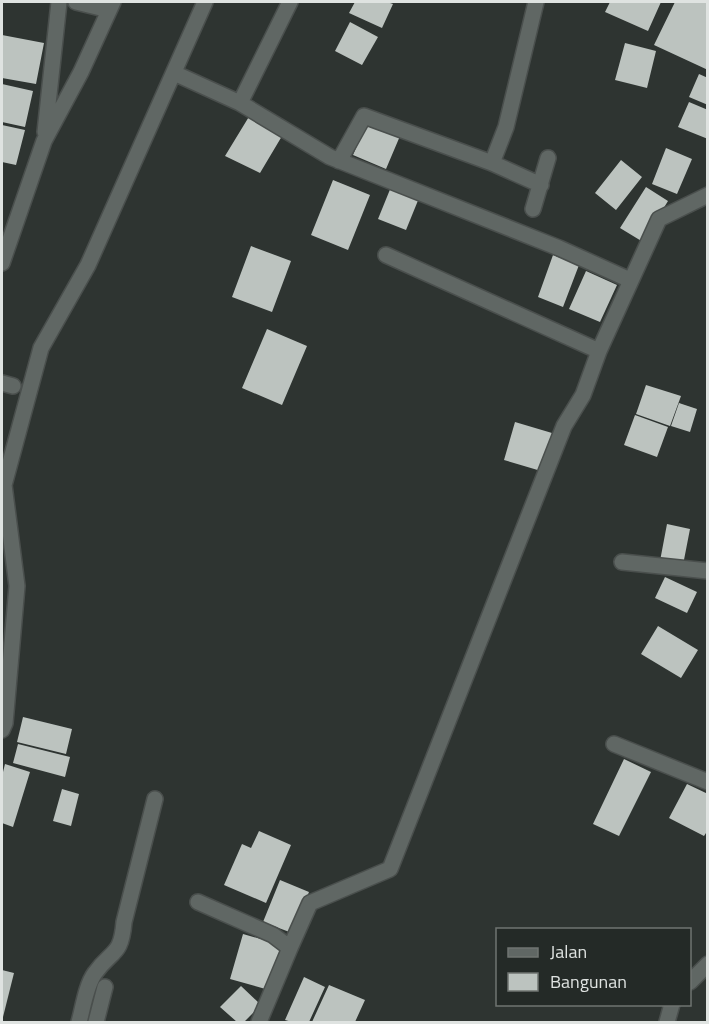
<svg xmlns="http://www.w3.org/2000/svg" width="709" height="1024" font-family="'Titillium Web',sans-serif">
<rect width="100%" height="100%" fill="#2e3431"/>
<path fill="#bcc3bf" d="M355 2H387L393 4 382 28 349 13Z
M610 2H661L648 31 605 12Z
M675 2H708V70L654 45Z
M350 22 378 37 362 65 335 51Z
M2 35 44 43 36 84 2 78Z
M625 43 656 51 647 88 615 80Z
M699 74 708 78V105L689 97Z
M2 84 33 91 25 127 2 122Z
M689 102 708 110V139L678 127Z
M250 115 285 131 260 173 225 156Z
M367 122 400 136 386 169 353 155Z
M2 125 25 130 16 165 2 162Z
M666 148 692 159 677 194 652 184Z
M621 160 642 177 616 210 595 193Z
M333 180 370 195 348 250 311 235Z
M391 187 419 198 406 230 378 219Z
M646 187 668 201 643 242 620 228Z
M251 246 291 261 272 312 232 297Z
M553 255 579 265 563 307 538 297Z
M586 271 617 285 600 322 569 309Z
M267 329 307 346 282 405 242 388Z
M646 385 681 396 670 426 636 414Z
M679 403 697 409 690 432 671 426Z
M635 415 668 427 657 457 624 445Z
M515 422 552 433 541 471 504 460Z
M667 524 690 529 683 565 660 561Z
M665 577 697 592 687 613 655 598Z
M658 626 698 650 681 678 641 654Z
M23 717 72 729 66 754 17 742Z
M18 744 70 757 65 777 13 763Z
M624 759 651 772 619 836 593 824Z
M5 764 30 772 13 827 2 823V776Z
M687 784 708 794V830L704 836 669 818Z
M62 789 79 794 71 826 53 821Z
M259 831 291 845 266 903 224 885 242 844 251 848Z
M280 880 309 892 292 933 263 922Z
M243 934 282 945 269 990 230 979Z
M2 970 14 973 2 1021Z
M304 977 325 987 309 1022H292L285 1020Z
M329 985 365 1000 355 1022H312Z
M241 986 261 1005 244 1022H237L220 1007Z"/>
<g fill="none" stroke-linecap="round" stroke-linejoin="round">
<defs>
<path id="street" d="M76 2 109 10
M174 73 240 103 330 157 559 248 630 280
M240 103 290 2
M45 132 59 2
M339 161 364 116 492 163 541 185
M492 163 506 127 536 2
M533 209 548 158
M386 255 599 351
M2 263 44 141 81 72 113 2
M2 383 13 386
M622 562 708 571
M2 730 5 723 17 586 4 485 41 348 88 265 205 2
M614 744 708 782
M198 902 273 935 290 948 259 1022
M290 948 310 903 390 869 564 426 583 395 599 351 659 219 708 195
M690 982 708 964
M79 1022C83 1008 86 985 95 973 112 949 121 957 124 922L155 799
M96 1022 105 987
M667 1022 672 1004"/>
</defs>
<use href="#street" stroke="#4a4f4d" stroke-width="18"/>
<use href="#street" stroke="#606764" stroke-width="15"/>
</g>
<rect width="709" height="1024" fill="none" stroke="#dfe3e1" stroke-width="6"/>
<rect x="496" y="928" width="195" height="78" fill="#242a27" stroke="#6f7471" stroke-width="1.5"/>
<rect x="508" y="948" width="30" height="9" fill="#606764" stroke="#6f7471" stroke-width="1.5"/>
<text x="550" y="958" font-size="18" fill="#dfe3e1">Jalan</text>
<rect x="508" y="973" width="30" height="18" fill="#bcc3bf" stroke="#6f7471" stroke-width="1.5"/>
<text x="550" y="988" font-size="18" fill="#dfe3e1">Bangunan</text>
</svg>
